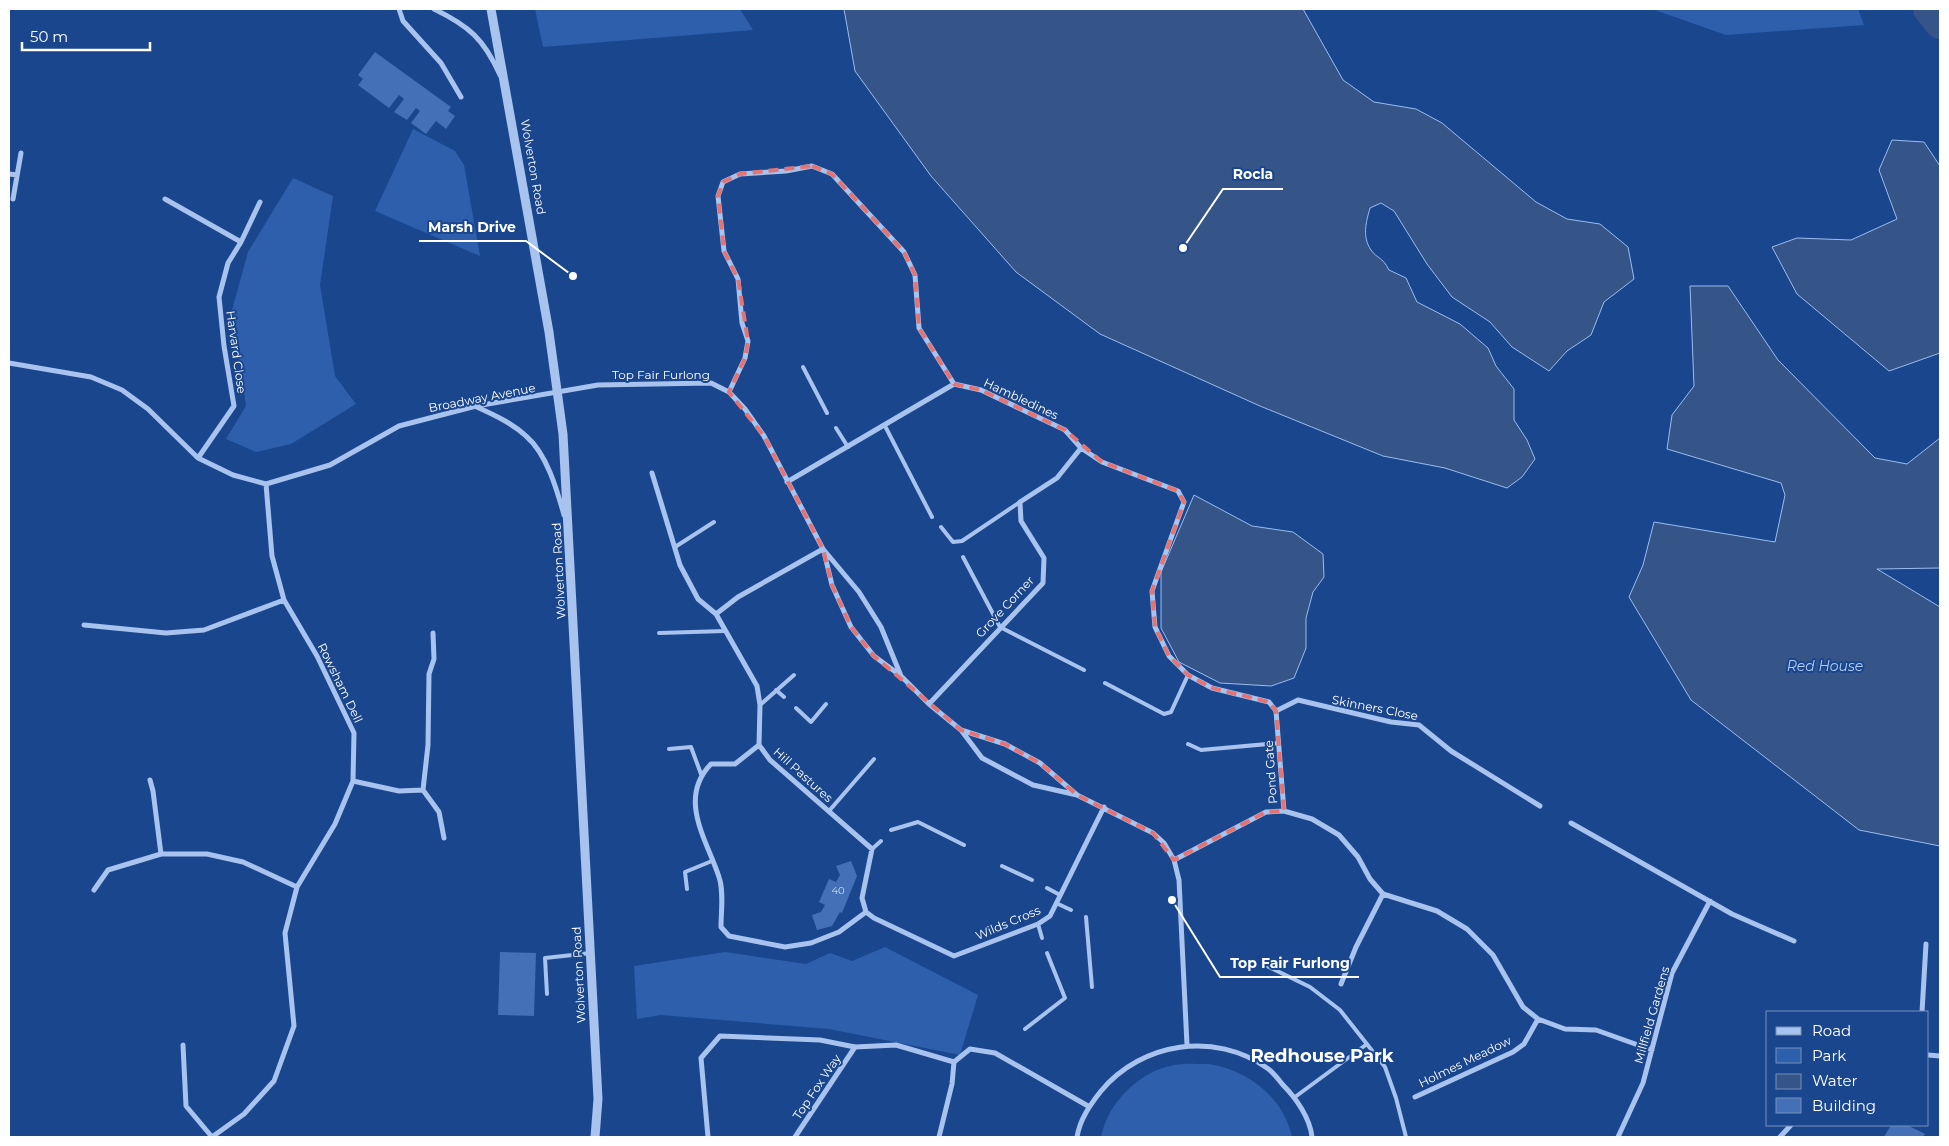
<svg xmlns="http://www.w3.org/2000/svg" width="1949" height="1146" font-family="Montserrat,sans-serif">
<rect width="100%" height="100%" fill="#1a468e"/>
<path fill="#2d5fac" d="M535 9H740L753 30 543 47Z
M1652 9H1858L1864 25 1726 35Z
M413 129 455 151 464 165 480 256 375 211Z
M293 178 333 196 320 285 335 376 356 404 291 444 256 452 226 439 246 406 232 310 248 252Z
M885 947 978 995 960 1055 829 1029 661 1015 637 1019 634 966 725 952 806 964 830 953 852 961Z
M1209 1064C1248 1070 1283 1097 1292 1137H1101C1108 1102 1140 1071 1174 1065 1186 1063 1198 1064 1209 1064Z"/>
<path fill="#355589" stroke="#99bdf0" d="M844 9H1303L1343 80 1374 102 1416 109 1442 123 1536 202 1567 219 1600 224 1628 247 1634 279 1604 302 1591 335 1567 351 1549 371 1512 347 1490 322 1452 297 1427 264 1394 211 1381 203 1370 208C1366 222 1362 237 1371 250 1377 259 1382 256 1389 270L1406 278 1417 302 1460 324 1488 348 1496 366 1514 389V420L1527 440 1535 459 1522 477 1507 488 1445 468 1383 456 1260 406 1100 334 1016 272 931 176 855 71Z
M1892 140 1924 142 1940 166V353L1889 371 1797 294 1772 247 1797 238 1851 240 1897 219 1879 170Z
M1690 286H1728L1778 360 1875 458 1907 464 1940 438V568L1877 569 1940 607V846L1859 830 1691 700 1629 597 1643 565 1654 522 1775 542 1785 495 1781 483 1667 449 1672 415 1694 386Z
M1194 495 1252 526 1293 532 1323 554 1324 577 1313 592 1306 618V648L1294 678 1271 686 1220 683 1179 662 1161 628V572Z"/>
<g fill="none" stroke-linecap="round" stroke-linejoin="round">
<path stroke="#355589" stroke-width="30" d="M1928 9 1940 24"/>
</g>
<path fill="#4370b6" d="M375 52 451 107 448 111 455 116 446 129 436 121 426 134 411 123 420 111 416 108 407 120 394 112 404 99 399 95 389 108 358 85 363 79 358 75Z
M851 861 857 876 842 913 840 912 832 926 817 930 812 915 821 912 825 905 819 902 829 879 836 882 840 875 836 866Z
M500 952 536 953 534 1016 498 1015Z
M1891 1125H1907L1925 1134 1923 1137H1884Z"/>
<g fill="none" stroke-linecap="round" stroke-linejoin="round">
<path stroke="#a7c3ee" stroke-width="4" d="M803 367 827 413
M885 426 932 517
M836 428 848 447
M941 527 953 542 962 541 1020 502
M675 547 714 522
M963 557 1000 627 1084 670
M659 633 725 631
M1105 683 1164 714 1171 712 1188 675
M776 690 784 697
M760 705 794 675
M796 708 811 722 826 704
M1188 744 1201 750 1279 743
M669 749 691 747 701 774
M829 811 874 759
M891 830 918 822 964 845
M872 849 881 841
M1002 866 1032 880
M1047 888 1060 895
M687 889 685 872 712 861
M1056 903 1071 910
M1086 917 1092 987
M1038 924 1042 938
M1267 966 1310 987 1340 1010 1385 1067 1396 1098 1406 1137
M547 994 545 958 591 953
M1025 1029 1065 998 1047 953
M1295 1097 1367 1044"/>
<path stroke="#a7c3ee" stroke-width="5" d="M399 9 403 21 441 63 461 97
M434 9C469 26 484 39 500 75
M9 174 17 175
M13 199 21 153
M165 199 241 242 260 202
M9 363 91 377 122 390 148 409 198 458 233 475 266 484 330 465 399 426 476 406 598 385 711 383 729 392 745 409 764 436 823 549 859 592 881 627 901 676
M729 392 745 358 748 341 742 323 738 279 724 251 718 196 723 182 740 174 786 171 812 166 832 174 904 252 915 275 919 328 954 384
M477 407C494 415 512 423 526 436 547 454 557 490 564 515
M198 458 234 406 224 346 219 297 228 263 241 242
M652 473 680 565 698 599 716 614 757 686 760 705 759 745 770 760 872 849 862 898 866 912
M787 482 954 384 981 390 1065 430 1081 448 1102 462 1178 491 1184 502 1152 591 1155 627 1169 656 1188 675 1212 688 1269 702 1276 711 1284 811 1266 812 1174 860
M824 552 832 585 851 627 874 656 901 676 929 704 961 730 982 758 1033 785 1077 795 1153 833 1164 843 1174 860 1179 880 1187 1045
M716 614 738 597 823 549
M84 625 166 633 204 630 284 600
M433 633 434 659 429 674 428 745 423 790 439 812 444 838
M929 704 1043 583 1044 558 1021 521 1020 502 1057 478 1081 448
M1276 711 1298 700 1391 722 1419 725 1451 751 1540 806
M961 730 1005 744 1040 763 1077 795
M759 745 735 764H711C677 799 707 840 719 877 724 891 721 912 721 927L729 936 785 947 811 943 839 932 866 912
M353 781 399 791 423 790
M1284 811 1312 819 1339 835 1358 857 1370 879 1383 894 1437 911 1467 929 1493 955 1523 1007 1538 1019 1565 1029 1596 1030 1652 1050
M1571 823 1732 914 1794 941
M161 854H207L243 862 297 887
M94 890 108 870 161 854 153 791 150 780
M866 912 874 918 954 956 1038 924 1050 916 1104 807
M1341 984 1356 947 1383 894
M1922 1012 1926 944
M183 1045 186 1106 212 1137 244 1114 274 1081 294 1026 285 933 297 887 335 824 353 781 354 733 317 656 284 600 272 556 266 484
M1928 1055 1940 1056
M1415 1097 1513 1052 1524 1044 1538 1019
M708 1137 701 1058 720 1036 820 1040 855 1047 896 1045 954 1062 970 1049 995 1053 1088 1106
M795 1137 855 1047
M939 1137 952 1084 954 1062
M1077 1137C1080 1119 1090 1105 1101 1091 1142 1042 1215 1031 1267 1068 1273 1072 1278 1079 1283 1085 1296 1098 1310 1118 1312 1137
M1618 1137 1643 1083 1672 973 1710 901
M1780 1137 1791 1125"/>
<path stroke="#a7c3ee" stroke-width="9" d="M491 9 549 332 563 434 598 1099 595 1137"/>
</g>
<path fill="none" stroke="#e47373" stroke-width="4" stroke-dasharray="10 6" stroke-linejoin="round" d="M812 166 832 174 904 252 915 275 919 328 954 384 981 390 1065 430 1102 462 1178 491 1184 502 1152 591 1155 627 1169 656 1188 675 1212 688 1269 702 1276 711 1284 811 1266 812 1174 860 1153 833 1077 795 1040 763 1005 744 961 730 874 656 851 627 832 585 823 549 764 436 729 392 745 358 748 341 738 279 724 251 718 196 723 182 740 174Z"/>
<g text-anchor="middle" stroke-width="4" stroke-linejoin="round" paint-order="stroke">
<g font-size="10" fill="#d0dbed">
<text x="838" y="894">40</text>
</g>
<g font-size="12" fill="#fff" stroke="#1a468e">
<text transform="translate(533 167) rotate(80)" y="4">Wolverton Road</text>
<text transform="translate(236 352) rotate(82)" y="4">Harvard Close</text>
<text x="661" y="379">Top Fair Furlong</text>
<text transform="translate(482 398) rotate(-11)" y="4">Broadway Avenue</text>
<text transform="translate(1021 399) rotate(25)" y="4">Hambledines</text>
<text transform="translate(559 571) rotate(-93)" y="4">Wolverton Road</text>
<text transform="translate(1005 607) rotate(-47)" y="4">Grove Corner</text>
<text transform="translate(340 683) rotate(64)" y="4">Rowsham Dell</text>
<text transform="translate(1375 708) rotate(11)" y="4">Skinners Close</text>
<text transform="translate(1271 772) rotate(-94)" y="4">Pond Gate</text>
<text transform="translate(803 775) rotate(42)" y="4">Hill Pastures</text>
<text transform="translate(1008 923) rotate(-23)" y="4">Wilds Cross</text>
<text transform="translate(579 975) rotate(-93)" y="4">Wolverton Road</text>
<text transform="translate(1652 1015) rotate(-74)" y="4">Millfield Gardens</text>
<text transform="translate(1465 1062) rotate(-26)" y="4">Holmes Meadow</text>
<text transform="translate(817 1087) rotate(-56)" y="4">Top Fox Way</text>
</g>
<g font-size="14" font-style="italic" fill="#b3cdf5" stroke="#1a468e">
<text x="1825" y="671">Red House</text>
</g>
<g font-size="18" font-weight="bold" fill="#fff" stroke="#1a468e">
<text x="1322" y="1062">Redhouse Park</text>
</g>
</g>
<path fill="none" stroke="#fff" stroke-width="2" d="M1183 248L1223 189H1283M573 276L526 241H419M1172 900L1220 977H1359"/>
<g fill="#fff" stroke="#1a468e" stroke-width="2">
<circle cx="1183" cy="248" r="5"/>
<circle cx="573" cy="276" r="5"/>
<circle cx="1172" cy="900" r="5"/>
</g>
<g font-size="14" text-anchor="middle" font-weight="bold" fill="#fff" stroke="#1a468e" stroke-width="4" stroke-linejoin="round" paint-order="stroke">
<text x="1253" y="179">Rocla</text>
<text x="472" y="232">Marsh Drive</text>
<text x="1290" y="968">Top Fair Furlong</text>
</g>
<rect width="1949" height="1146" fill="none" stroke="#ffffff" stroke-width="20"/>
<rect x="1766" y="1011" width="162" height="115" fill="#1a468e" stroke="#7690bb"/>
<rect x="1776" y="1027" width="25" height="8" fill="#a7c3ee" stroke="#7690bb"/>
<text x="1812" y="1036" font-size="15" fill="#ffffff">Road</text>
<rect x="1776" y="1048" width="25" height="15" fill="#2d5fac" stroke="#7690bb"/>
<text x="1812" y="1061" font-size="15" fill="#ffffff">Park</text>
<rect x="1776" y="1074" width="25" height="15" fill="#355589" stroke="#7690bb"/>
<text x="1812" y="1086" font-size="15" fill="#ffffff">Water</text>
<rect x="1776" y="1098" width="25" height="15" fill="#4370b6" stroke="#7690bb"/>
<text x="1812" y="1111" font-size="15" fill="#ffffff">Building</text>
<path d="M22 42v8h128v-8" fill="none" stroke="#ffffff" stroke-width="2.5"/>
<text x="30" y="42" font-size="15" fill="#ffffff" stroke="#1a468e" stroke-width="4" paint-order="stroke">50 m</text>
</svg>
